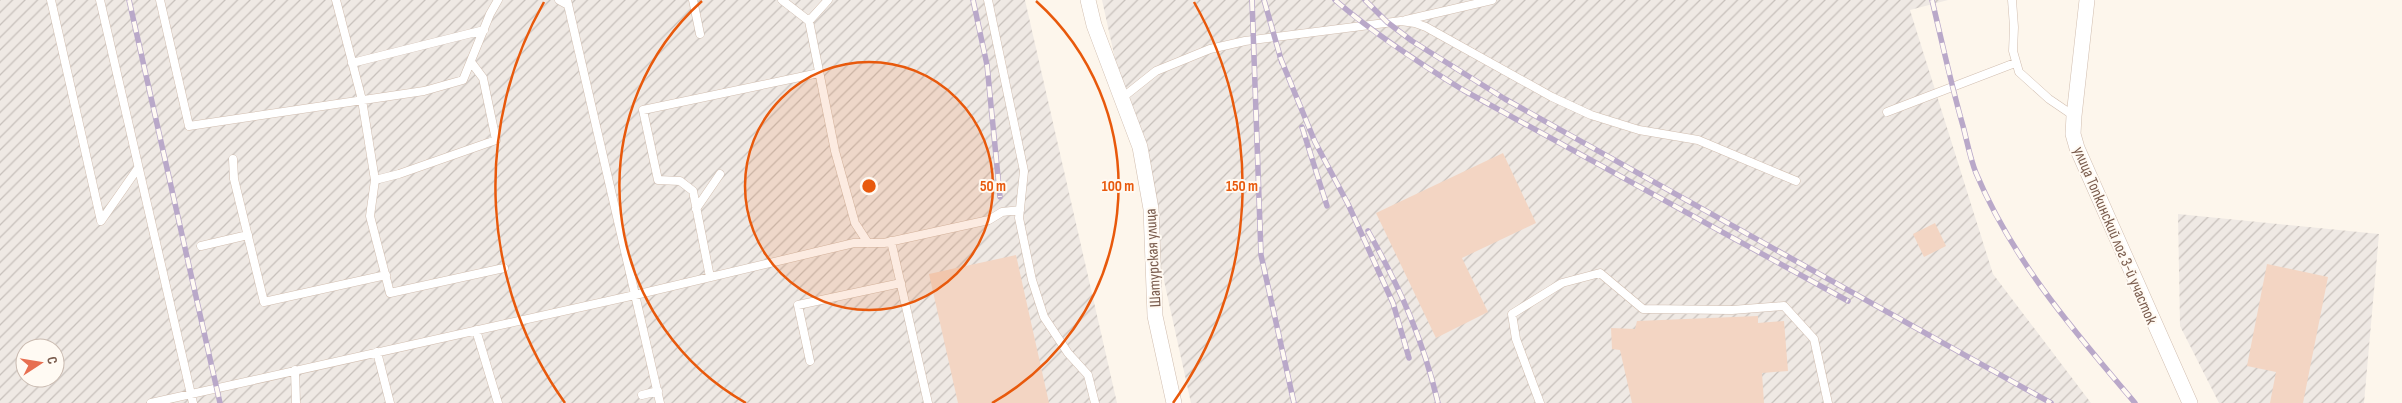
<svg xmlns="http://www.w3.org/2000/svg" width="2402" height="403" font-family="'Sofia Sans Condensed',sans-serif">
<defs>
<pattern id="industrial-furrows" width="10" height="10" patternUnits="userSpaceOnUse" patternTransform="scale(1.25)"><rect width="10" height="10" fill="#efe9e4"/><path d="M-1 1l2-2M0 10L10 0M9 11l2-2" fill="none" stroke="#c7c0bb"/></pattern>
</defs>
<rect width="100%" height="100%" fill="#fdf6ec"/>
<path fill="url(#industrial-furrows)" fill-rule="evenodd" d="M0 0H1025L1117 403H0ZM25 348H55V378H25Z
M1102 0H1948L1910 10 1993 274 2091 403H1191Z
M2178 214 2379 234 2364 403H2219L2180 326Z"/>
<path fill="#f3d5c3" d="M1503 153 1536 223 1462 258 1488 312 1436 338 1376 213Z
M1935 223 1946 246 1924 257 1913 234Z
M1016 255 1049 403H958L929 274Z
M2267 264 2328 277 2303 403H2270L2276 372 2247 366Z
M1758 316V323L1784 321 1788 371 1762 373 1764 403H1632L1620 350 1612 349 1611 328 1635 329 1637 321Z"/>
<g fill="none" stroke-linecap="round" stroke-linejoin="round">
<defs>
<path id="lane" d="M51 0 101 221 138 168
M100 0 193 403
M160 0 189 126 424 91 463 80 490 14 498 0
M336 0 362 100 375 180 399 174 496 140 483 78 471 62
M559 0 568 5
M567 0 660 403
M693 0 700 34
M782 0 809 21
M828 0 809 21 835 151 855 223 868 243
M988 0 1024 171 1019 218 1032 280 1044 317 1068 353 1088 375 1095 403
M2012 0 2014 27 2013 51 2019 72 2049 99 2074 116
M1406 20 1492 0
M352 63 484 30
M1122 98 1156 71 1210 49 1245 41 1401 21 1415 23 1426 27 1552 97 1591 115 1639 130 1698 140 1796 181
M1887 112 2015 63
M233 159 234 179 264 302 386 275
M375 180 370 216 390 293 504 268
M696 209 720 174
M891 241 928 403
M201 246 248 235
M710 277 693 191 680 181 658 180 643 110 819 73
M476 330 498 403
M377 352 390 403
M810 361 798 305 901 283
M295 370 296 403
M642 395 658 391
M151 403 635 295 854 243H884L989 220 1002 212 1020 210
M1540 403 1516 339 1512 314 1562 283 1600 273 1643 309 1732 310 1784 306 1814 339 1828 403"/>
<path id="street" d="M1088 0 1094 25 1140 147 1151 209 1155 316 1174 403
M2087 0 2074 116 2073 134 2077 148 2190 403"/>
</defs>
<use href="#lane" stroke="#d1beb0" stroke-width="9"/>
<use href="#street" stroke="#d1beb0" stroke-width="16"/>
<use href="#lane" stroke="#fff" stroke-width="8"/>
<use href="#street" stroke="#fff" stroke-width="15"/>
<defs>
<path id="rail" d="M129 0 220 403
M973 0 987 65 1000 197
M1252 0 1261 255 1294 403
M1264 0 1282 63
M1335 0C1374 34 1419 63 1463 90L1848 301
M1365 0 1387 22 1412 41 1505 99 2051 403
M1932 0C1942 42 1951 84 1963 126 1967 141 1970 158 1976 173 2013 261 2074 331 2135 403
M1280 57 1315 142 1348 204 1393 303 1409 358
M1302 127 1327 206
M1368 231C1400 288 1423 339 1438 403"/>
</defs>
<use href="#rail" stroke="#b9a8c9" stroke-width="5.5"/>
<use href="#rail" stroke="#fffaf3" stroke-width="4" stroke-dasharray="11" stroke-linecap="butt"/>
</g>
<circle cx="869" cy="186" r="124" fill="#e8590c" fill-opacity=".12"/>
<g fill="none" stroke="#e8590c" stroke-width="2.5">
<circle cx="869" cy="186" r="124"/>
<path d="M746 403A249 249 0 0 1 702 1M1036 1A249 249 0 0 1 992 403"/>
<path d="M565 403A373 373 0 0 1 544 2M1194 2A373 373 0 0 1 1173 403"/>
</g>
<g text-anchor="middle" stroke-width="4" stroke-linejoin="round" paint-order="stroke">
<g font-size="16" fill="#7a5c4d" stroke="#fffaf3">
<text transform="translate(2116 235) rotate(67)" y="6">улица Топкинский лог 3-й участок</text>
<text transform="translate(1152 258) rotate(-93)" y="6">Шатурская улица</text>
</g>
</g>
<circle cx="869" cy="186" r="8" fill="#e8590c" stroke="#fffaf3" stroke-width="2.5"/>
<g font-size="15" text-anchor="middle" font-weight="bold" fill="#e8590c" stroke="#fffaf3" stroke-width="4" stroke-linejoin="round" paint-order="stroke">
<text x="993" y="191">50 m</text>
<text x="1118" y="191">100 m</text>
<text x="1242" y="191">150 m</text>
</g>
<g transform="translate(40 363) rotate(78)"><circle r="24" fill="#fffaf3" stroke="#cabbb1"/>
<path d="M0-4L9 19L0 12L-9 19Z" fill="#e76f51"/>
<text y="-8" font-size="14" font-weight="bold" text-anchor="middle" fill="#7a5c4d">С</text>
</g>
</svg>
